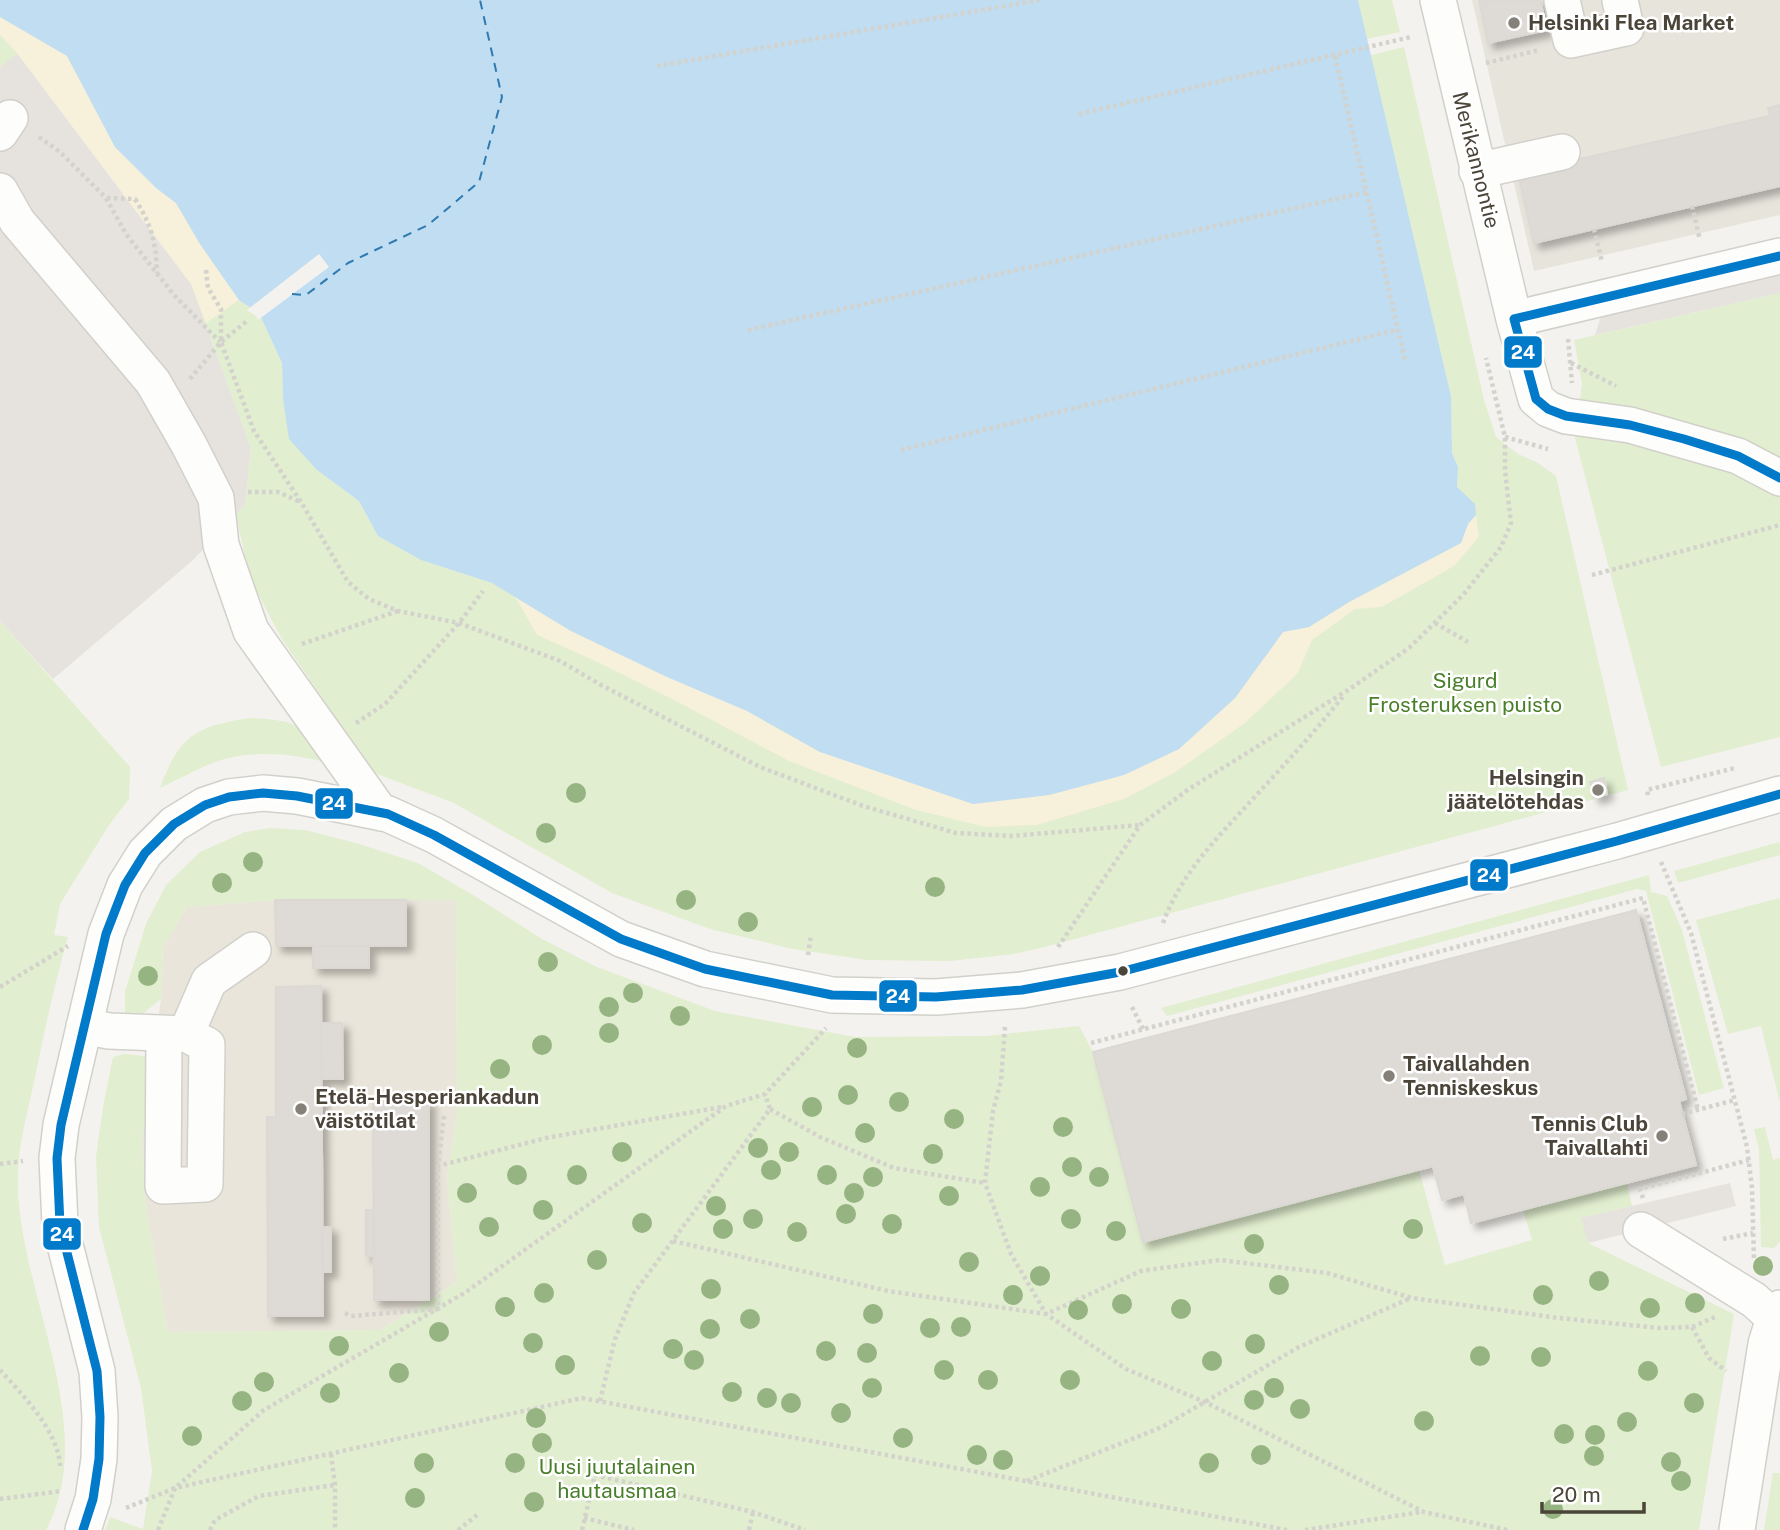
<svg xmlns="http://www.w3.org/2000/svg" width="1780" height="1530" font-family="'Public Sans',sans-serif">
<defs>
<filter id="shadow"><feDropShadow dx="6" dy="6" stdDeviation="3.5" flood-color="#0004"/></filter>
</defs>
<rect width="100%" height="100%" fill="#f4f2ee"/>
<path fill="#e7e4dc" d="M1472 0H1780V215L1534 271Z"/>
<path fill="#e6e2de" d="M17 53 191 284 251 448 245 505 193 560 53 679 0 621V67Z"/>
<path fill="#eae5da" d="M275 900H456L457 1116 447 1177 457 1282 380 1330 168 1332 147 1214 142 1142 161 999 164 945 187 907Z"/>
<path fill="#e1eecf" d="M1358 0H1392L1400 32 1367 39Z
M0 17 67 56 259 313 282 363 283 399 317 470 359 501 378 536 421 560 492 583 571 631 667 677 747 711 1049 795 1123 775 1179 749 1283 632 1309 627 1468 524 1476 515 1457 487 1458 467 1452 453 1451 396 1371 55 1404 47 1484 400 1496 437 1518 454 1538 463 1556 476 1628 790 1045 947 1014 954 950 961 867 960 793 949 710 929 612 893 454 803 366 770 334 715 282 639 250 579 236 515 245 505 251 448 191 284 18 53 0 67Z
M1780 293V737L1661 767 1575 438 1582 384 1574 340Z
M0 621 130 767 129 799 109 825 60 904 54 935 68 937C54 985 44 1033 34 1082 28 1111 19 1142 18 1171 13 1284 103 1423 46 1530H0Z
M250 718C300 721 297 722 325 762 289 753 246 749 210 764 193 771 177 780 160 788 179 735 197 726 250 718Z
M270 828 305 830 356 843 418 863 473 895 542 939 597 967 715 1011 855 1037 986 1036 1079 1026 1093 1052 1143 1242 1419 1170 1445 1265 1532 1240 1523 1210 1627 1183 1632 1206 1582 1218 1588 1243 1734 1314 1699 1530H105L110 1517 143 1529 152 1471 141 1388 99 1227 96 1157 103 1107 113 1057 124 1054 153 1057 142 1142 147 1214 168 1332 380 1330 457 1282 447 1177 457 1116 456 900H275L187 907 164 945 161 999 139 1017 125 1013V992L146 924 166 885 200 852 245 832Z
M1780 842V855L1678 883 1674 871Z
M1649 875 1651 892 1667 896 1682 930 1724 1088 1699 1095 1646 891 1637 889 1167 1016 1161 1008Z
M1780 898V1103L1761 1026 1728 1034 1696 920Z
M1765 1127 1773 1160 1780 1158V1241L1774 1248 1761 1247 1759 1150 1754 1129Z
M1773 1473H1780V1530H1764Z"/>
<path fill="#f7f0da" d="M0 17 67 56 115 147 156 187 176 203 200 244 239 300 206 323 191 284 17 53 0 35Z
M1476 515 1479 537 1454 566 1382 607 1355 609 1312 640 1298 673 1245 723 1174 773 1124 799 1037 825 985 827 916 810 789 761 672 699 593 660 537 635 515 597 571 631 667 677 747 711 820 752 1049 795 1123 775 1179 749 1235 698 1283 632 1309 627 1349 602 1461 543 1468 524Z"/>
<path fill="#e6e3df" d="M1780 270V293L1595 335 1603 310Z
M1730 1183 1736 1206 1588 1243 1581 1218Z"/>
<path fill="#c0ddf1" d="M0 0H1358L1451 396 1452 453 1458 467 1457 487 1475 504 1476 515 1468 524 1461 543 1349 602 1309 627 1283 632 1235 698 1179 749 1124 775 1049 795 973 804 820 752 747 711 667 677 571 631 492 583 421 560 378 536 359 501 317 470 289 439 283 399 282 363 259 313 239 300 200 244 176 203 156 188 115 147 67 56 0 17Z"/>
<path fill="#f4f2ee" d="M319 254 329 267 258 320 256 316 247 310Z"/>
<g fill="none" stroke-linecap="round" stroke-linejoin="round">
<path stroke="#2e7ab2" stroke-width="2" stroke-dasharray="9 7" stroke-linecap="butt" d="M292 294 306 295 348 263 428 225 479 182 502 97 480 0"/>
</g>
<path fill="#dedbd6" stroke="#dcd9d4" stroke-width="2" filter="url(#shadow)" d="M1479 0H1540L1547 30 1488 43Z
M1780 105V186L1534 243 1518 173 1770 116 1768 108Z
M1604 778 1607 794 1594 798 1590 782Z
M275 900H406V946H276Z
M1636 910 1686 1099 1679 1101 1696 1165 1471 1223 1464 1194 1442 1200 1433 1166 1143 1242 1093 1052Z
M313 946H369V968H313Z
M321 986 323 1316H268L267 1117H276V987Z
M321 1023H342L343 1079H322Z
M429 1100V1300H374L373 1101Z
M366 1210H374V1256H366Z
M322 1227H331V1272H323Z"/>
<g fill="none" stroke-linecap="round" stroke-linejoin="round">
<defs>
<path id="minor" d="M1438 0 1514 319 1536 399 1548 409 1566 416 1630 425 1738 456 1780 478
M1562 0 1571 40 1626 28 1620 0
M0 133 10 118
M1477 171 1562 152
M0 191 17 221 153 382 189 445 216 498 221 545 251 631 381 813
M1514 319 1780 256
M84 1026 109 1031 186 1034 207 1045 205 1184 163 1186 164 1034
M186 1034 209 981 253 950
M1641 1230 1754 1300 1774 1318
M83 1530 93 1499 99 1459 100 1417 97 1371 60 1225 57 1158 61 1125 106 934 125 885 145 853 174 824 205 805 229 797 263 793 297 796 388 814 434 835 621 939 705 969 832 995 936 997 1022 990 1120 972 1617 841 1780 794
M1737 1530 1766 1344 1774 1318 1780 1308"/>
</defs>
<use href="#minor" stroke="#d2d0cb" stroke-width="38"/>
<path stroke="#d3d2cc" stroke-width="4.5" stroke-dasharray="3.5 3.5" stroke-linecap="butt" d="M1335 56 1405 360
M1486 63 1539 50
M657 66 1040 0
M1079 114 1411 37
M39 137 60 152 106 198 126 234 174 295 220 342
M107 198 135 199C152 226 156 242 157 273
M1692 206 1700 240
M1594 229 1602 262
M206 270 208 288 221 309V342L254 431 301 502 348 582 369 599 398 611 459 623 560 661 601 685 760 767 863 806 956 833 1012 836 1140 825
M748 330 1367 192
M1568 339 1572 383
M1571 363 1616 386
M190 379 221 342 247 321
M1505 437 1548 449
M901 450 1397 330
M248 492H278L300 502
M1592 575 1780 525
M1435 623 1468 642
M302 644 398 611
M356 723 385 704 459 623 483 591
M1648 795 1647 790 1735 768
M1661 862 1691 933 1747 1147 1752 1188 1754 1260
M1163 923C1181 874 1216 839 1251 801 1283 766 1315 732 1344 695
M1058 947 1140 825 1189 789 1348 690 1409 648 1463 595 1501 547 1511 523 1505 471V437L1486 358
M808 955 811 935
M0 987 68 946
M1132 1007 1143 1029
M1005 1027 1001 1081 993 1111 985 1183 1011 1254 1046 1314 1126 1369 1205 1402 1424 1512 1507 1530
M1091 1043 1643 898 1698 1110
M770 1109 820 1137 894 1168 985 1183
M1682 1114 1735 1100
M444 1116 438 1166 546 1138 721 1107
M0 1164 23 1161
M1643 1198 1640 1189 1749 1160
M1723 1239 1753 1233
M673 1241 888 1291 1046 1314 1141 1271 1220 1260 1327 1273 1412 1298 1559 1318 1659 1328 1692 1327 1715 1317
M345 1313 351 1316 438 1309V1166
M1692 1327 1709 1358 1726 1371
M0 1370C22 1394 59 1432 60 1466
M600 1401 615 1339 634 1293 770 1109 765 1094
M331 1454 335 1485V1530
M1027 1481 1162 1427 1299 1347 1411 1298
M0 1499 62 1491
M126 1508 175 1488 264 1410 466 1292 726 1106 765 1094 826 1028
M584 1518 634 1530
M158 1530 175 1488 582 1398 1287 1530
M210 1530 215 1520 259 1496 335 1485
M458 1530 477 1515
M582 1530 595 1475 753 1512 805 1530
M749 1530 753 1512
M1305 1530 1421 1512"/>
<use href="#minor" stroke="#fdfdfc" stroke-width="35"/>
<defs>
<path id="bus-1" d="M1780 256 1514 319 1536 399 1548 409 1566 416 1630 425 1684 439 1738 456 1780 478
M83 1530 93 1499 99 1459 100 1417 97 1371 60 1225 57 1158 61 1125 106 934 125 885 145 853 174 824 205 805 229 797 263 793 297 796 388 814 434 835 621 939 705 969 832 995 936 997 1022 990 1120 972 1617 841 1780 794"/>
</defs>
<use href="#bus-1" stroke="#fff" stroke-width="14"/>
<use href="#bus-1" stroke="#007ac9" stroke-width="9"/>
</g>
<g fill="#96b382">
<circle cx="576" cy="793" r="10"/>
<circle cx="546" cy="833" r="10"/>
<circle cx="253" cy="862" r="10"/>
<circle cx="222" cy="883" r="10"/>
<circle cx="935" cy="887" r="10"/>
<circle cx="686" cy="900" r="10"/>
<circle cx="748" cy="922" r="10"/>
<circle cx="548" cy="962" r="10"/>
<circle cx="148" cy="976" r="10"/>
<circle cx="633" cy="993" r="10"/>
<circle cx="609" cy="1007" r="10"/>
<circle cx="680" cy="1016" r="10"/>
<circle cx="609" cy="1033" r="10"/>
<circle cx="542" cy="1045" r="10"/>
<circle cx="857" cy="1048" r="10"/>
<circle cx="500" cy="1069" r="10"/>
<circle cx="848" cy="1095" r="10"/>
<circle cx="899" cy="1102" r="10"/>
<circle cx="812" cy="1107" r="10"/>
<circle cx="954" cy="1119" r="10"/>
<circle cx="1063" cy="1127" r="10"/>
<circle cx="865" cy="1133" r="10"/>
<circle cx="758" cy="1148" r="10"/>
<circle cx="622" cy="1152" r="10"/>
<circle cx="789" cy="1152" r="10"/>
<circle cx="933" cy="1154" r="10"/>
<circle cx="1072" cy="1167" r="10"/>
<circle cx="771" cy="1170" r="10"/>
<circle cx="517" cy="1175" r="10"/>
<circle cx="577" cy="1175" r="10"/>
<circle cx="827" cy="1175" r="10"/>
<circle cx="873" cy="1177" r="10"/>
<circle cx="1099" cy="1177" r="10"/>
<circle cx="1040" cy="1187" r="10"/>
<circle cx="467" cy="1193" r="10"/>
<circle cx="854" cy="1193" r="10"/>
<circle cx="949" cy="1196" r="10"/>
<circle cx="716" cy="1206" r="10"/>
<circle cx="543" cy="1210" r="10"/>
<circle cx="846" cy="1214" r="10"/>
<circle cx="753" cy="1219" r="10"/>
<circle cx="1071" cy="1219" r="10"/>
<circle cx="642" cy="1223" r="10"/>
<circle cx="892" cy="1224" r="10"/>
<circle cx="489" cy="1227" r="10"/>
<circle cx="723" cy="1229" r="10"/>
<circle cx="1413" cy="1229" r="10"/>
<circle cx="1116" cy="1231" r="10"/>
<circle cx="797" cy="1232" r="10"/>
<circle cx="1254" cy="1244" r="10"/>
<circle cx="597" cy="1260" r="10"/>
<circle cx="969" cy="1262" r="10"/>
<circle cx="1763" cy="1266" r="10"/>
<circle cx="1040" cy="1276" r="10"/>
<circle cx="1599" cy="1281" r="10"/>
<circle cx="1279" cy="1285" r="10"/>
<circle cx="711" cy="1289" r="10"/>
<circle cx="544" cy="1293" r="10"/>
<circle cx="1013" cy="1295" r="10"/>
<circle cx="1543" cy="1295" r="10"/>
<circle cx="1695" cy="1303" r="10"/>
<circle cx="1122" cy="1304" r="10"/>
<circle cx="505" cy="1307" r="10"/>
<circle cx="1650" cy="1308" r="10"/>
<circle cx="1181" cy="1309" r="10"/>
<circle cx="1078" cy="1310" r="10"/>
<circle cx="873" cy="1314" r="10"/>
<circle cx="750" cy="1319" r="10"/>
<circle cx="961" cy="1327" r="10"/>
<circle cx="930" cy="1328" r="10"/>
<circle cx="710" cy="1329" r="10"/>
<circle cx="439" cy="1332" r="10"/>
<circle cx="533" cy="1343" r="10"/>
<circle cx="1255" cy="1344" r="10"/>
<circle cx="339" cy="1346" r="10"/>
<circle cx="673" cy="1349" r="10"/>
<circle cx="826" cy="1351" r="10"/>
<circle cx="867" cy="1353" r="10"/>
<circle cx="1480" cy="1356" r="10"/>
<circle cx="1541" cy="1357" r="10"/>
<circle cx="694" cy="1360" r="10"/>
<circle cx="1212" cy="1361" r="10"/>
<circle cx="565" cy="1365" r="10"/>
<circle cx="944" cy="1370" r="10"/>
<circle cx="1648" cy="1371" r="10"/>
<circle cx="399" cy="1373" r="10"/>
<circle cx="988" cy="1380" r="10"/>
<circle cx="1070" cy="1380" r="10"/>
<circle cx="264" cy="1382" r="10"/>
<circle cx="872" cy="1388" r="10"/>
<circle cx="1274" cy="1388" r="10"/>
<circle cx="732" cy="1392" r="10"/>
<circle cx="330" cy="1393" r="10"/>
<circle cx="767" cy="1398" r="10"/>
<circle cx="1254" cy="1400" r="10"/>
<circle cx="242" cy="1401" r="10"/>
<circle cx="791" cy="1403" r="10"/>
<circle cx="1694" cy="1403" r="10"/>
<circle cx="1300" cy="1409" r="10"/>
<circle cx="841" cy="1413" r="10"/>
<circle cx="536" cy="1418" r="10"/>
<circle cx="1424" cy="1421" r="10"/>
<circle cx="1627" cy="1422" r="10"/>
<circle cx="1564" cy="1434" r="10"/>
<circle cx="1595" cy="1435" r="10"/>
<circle cx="192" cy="1436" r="10"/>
<circle cx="903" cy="1438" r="10"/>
<circle cx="542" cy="1443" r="10"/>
<circle cx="977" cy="1455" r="10"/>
<circle cx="1261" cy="1455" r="10"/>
<circle cx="1594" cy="1456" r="10"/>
<circle cx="1003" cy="1460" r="10"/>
<circle cx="1671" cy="1462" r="10"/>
<circle cx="424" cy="1463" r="10"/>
<circle cx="515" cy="1463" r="10"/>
<circle cx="1209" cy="1463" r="10"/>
<circle cx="1681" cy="1481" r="10"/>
<circle cx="415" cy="1498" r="10"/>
<circle cx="534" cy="1502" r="10"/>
<circle cx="1553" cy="1509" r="10"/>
</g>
<g fill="#868178" stroke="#fff" stroke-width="2.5">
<circle cx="1514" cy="23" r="7"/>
<circle cx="1598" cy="790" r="7"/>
<circle cx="1389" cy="1076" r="7"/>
<circle cx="301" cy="1109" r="7"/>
<circle cx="1662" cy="1136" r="7"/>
</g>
<circle fill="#4b4439" stroke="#fff" stroke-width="2.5" cx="1123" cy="971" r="6"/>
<g text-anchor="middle" stroke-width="5" stroke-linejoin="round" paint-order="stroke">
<g font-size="21" font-weight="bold" fill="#4b4439" stroke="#fff" text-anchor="start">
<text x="1528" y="30">Helsinki Flea Market</text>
<text x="1584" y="785" text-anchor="end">Helsingin<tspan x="1584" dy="24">jäätelötehdas</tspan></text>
<text x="1403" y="1071">Taivallahden<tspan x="1403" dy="24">Tenniskeskus</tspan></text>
<text x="315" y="1104">Etelä-Hesperiankadun<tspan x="315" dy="24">väistötilat</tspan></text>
<text x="1648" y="1131" text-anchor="end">Tennis Club<tspan x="1648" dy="24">Taivallahti</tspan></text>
</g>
<g font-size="21" fill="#4b4439" stroke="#fff">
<text transform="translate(1476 160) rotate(76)" y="7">Merikannontie</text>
</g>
<g font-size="21" fill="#4a7f2a" stroke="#fff">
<text x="1465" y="688">Sigurd<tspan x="1465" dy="24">Frosteruksen puisto</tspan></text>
<text x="617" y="1474">Uusi juutalainen<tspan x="617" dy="24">hautausmaa</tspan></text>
</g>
</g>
<g stroke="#fff" stroke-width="2.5">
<rect x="1503" y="335" width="40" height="34" rx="7" fill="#007ac9"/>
<rect x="314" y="787" width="40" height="33" rx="7" fill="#007ac9"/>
<rect x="1469" y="858" width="40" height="34" rx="7" fill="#007ac9"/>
<rect x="878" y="979" width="40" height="34" rx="7" fill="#007ac9"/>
<rect x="42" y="1217" width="40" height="34" rx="7" fill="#007ac9"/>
</g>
<g font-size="19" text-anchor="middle" font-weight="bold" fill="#fff">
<text x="1523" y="359">24</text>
<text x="334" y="810">24</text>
<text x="1489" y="882">24</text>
<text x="898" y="1003">24</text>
<text x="62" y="1241">24</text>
</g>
<path d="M1542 1502v10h102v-10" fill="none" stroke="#4b4439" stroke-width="3.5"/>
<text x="1552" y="1502" font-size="21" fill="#4b4439" stroke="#ffffff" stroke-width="5" paint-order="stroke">20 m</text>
</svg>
